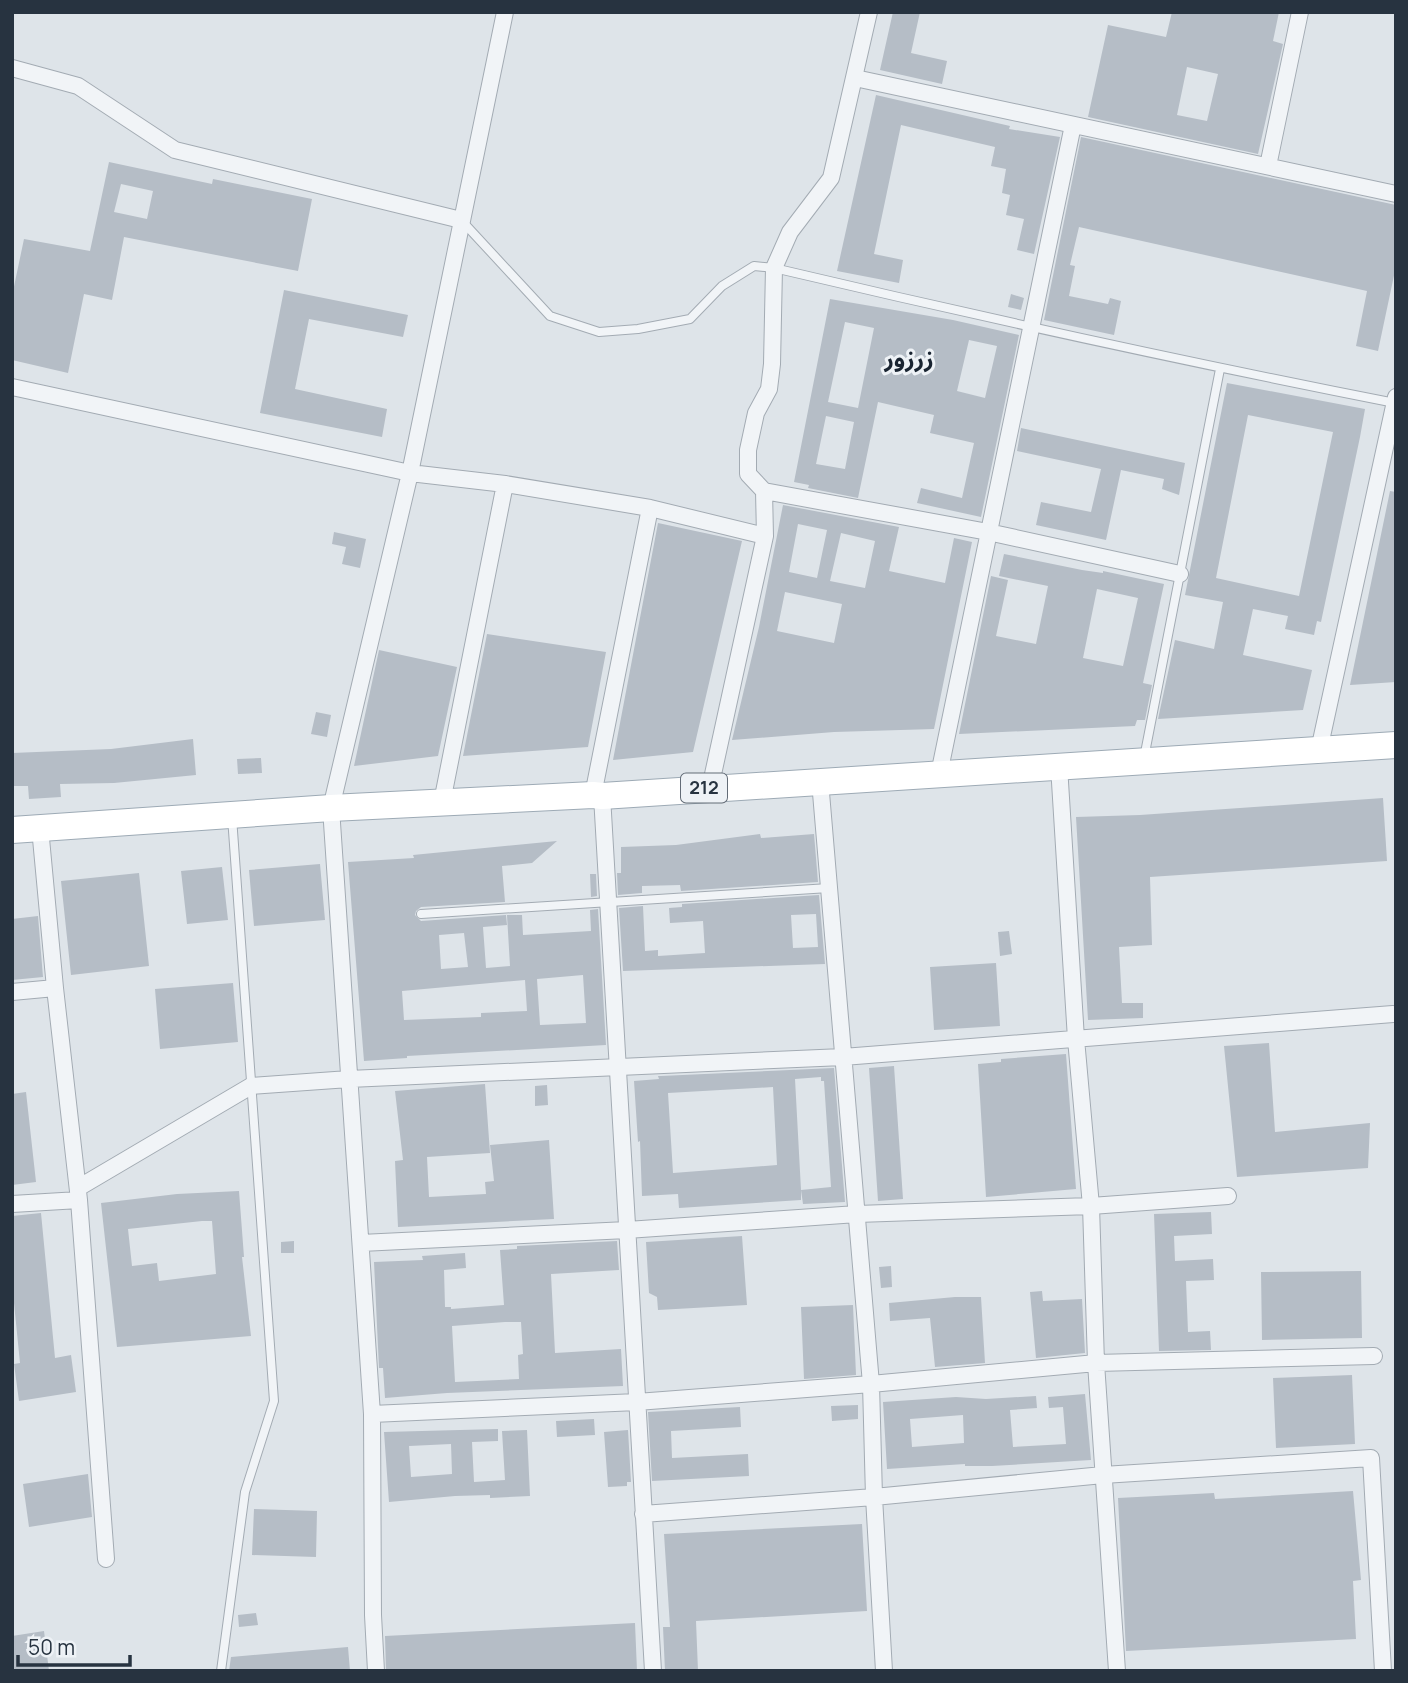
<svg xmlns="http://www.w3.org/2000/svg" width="1408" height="1683" font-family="Manrope,'Noto Sans Arabic',sans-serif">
<rect width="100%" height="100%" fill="#dee4e9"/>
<path fill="#b5bdc6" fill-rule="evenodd" d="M893 12H920L911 53 947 61 942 84 880 70Z
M1172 12H1279L1273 41 1283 44 1258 154 1088 117 1108 25 1166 37ZM1187 67 1218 74 1207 121 1177 115Z
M876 95 1010 126 1009 129 1060 137 1034 254 1017 250 1024 219 1006 215 1010 195 1002 193 1006 169 991 166 995 147 901 125 874 254 903 260 899 283 837 271Z
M1081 137 1396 205V266L1378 351 1356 346 1367 291 1079 227 1070 265 1075 266 1069 296 1108 304 1110 298 1121 301 1114 335 1044 320Z
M109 162 212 184 213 179 312 199 298 271 124 237 112 300 84 294 68 373 12 360V296L24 239 90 251ZM121 184 153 191 147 219 114 212Z
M284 290 408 315 403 337 309 319 295 389 387 409 382 437 260 413Z
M1011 294 1024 298 1021 310 1008 307Z
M830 299 953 320 1019 335 981 517 917 503 921 488 962 498 974 443 930 433 934 415 878 402 858 498 808 488 809 485 794 482ZM845 322 874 328 858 408 828 402ZM969 340 997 346 985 398 957 391ZM826 416 854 422 845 469 816 464Z
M1227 383 1365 409 1360 437 1321 622 1317 621 1314 635 1285 629 1288 616 1253 609 1243 655 1312 670 1303 710 1158 719 1175 640 1214 649 1223 602 1185 595ZM1248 415 1333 432 1299 596 1216 578Z
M1021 428 1185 463 1179 495 1162 489 1164 479 1121 470 1106 540 1036 525 1041 502 1091 512 1101 469 1017 451Z
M1390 491 1396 492V682L1350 685Z
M783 505 899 527 889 571 945 583 954 538 972 542 934 729 834 732 732 740 759 627ZM798 524 827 530 817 578 789 572ZM841 533 875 541 865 588 830 581ZM785 592 842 604 834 643 777 631Z
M658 523 742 541 693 752 613 760Z
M334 532 366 539 360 568 342 564 346 547 332 544Z
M1004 554 1082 570 1103 573V571L1164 584 1143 683 1152 685 1145 720H1137L1135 726 959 734 991 576 1008 580 996 636 1036 644 1048 586 999 576ZM1097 589 1138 598 1123 666 1083 658Z
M487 634 606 652 588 747 463 756Z
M379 650 457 667 438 756 354 766Z
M316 712 331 715 327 737 311 734Z
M193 739 196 775 114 783 60 784 61 797 29 799 28 786H12V753L111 749Z
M261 758 262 773 238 774 237 759Z
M1383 798 1387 861 1150 877 1152 945 1119 947 1122 1003H1143V1018L1088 1020 1076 817 1140 815Z
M760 834 761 838 814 834 818 882 681 891 680 885 642 886V893L618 895 617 873H621V847L676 845Z
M557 841 532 863 502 866 505 902 421 907 416 911 415 915 421 921 506 915 507 925 483 927 486 968 510 966 507 915H522L523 935 591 931 590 910 598 909 606 1045 407 1056V1058L364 1061 348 862 414 858 413 855ZM464 933 468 967 441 969 439 935ZM583 975 586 1023 540 1025 537 979ZM525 980 527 1011 481 1013V1017L404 1020 402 991Z
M320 864 325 920 254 926 249 870Z
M222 867 228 920 187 924 181 871Z
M139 873 149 966 71 975 61 881Z
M590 874H596L597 896 591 897Z
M819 895 825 964 623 971 619 908 643 906 645 951 658 950V956L705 953 703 921 670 923 669 908 682 907V904ZM816 914 818 947 793 948 791 915Z
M38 916 43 977 12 980V919Z
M1009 931 1012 954 1000 956 998 932Z
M996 963 1000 1026 934 1030 930 967Z
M233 983 238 1042 160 1049 155 989Z
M1269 1043 1275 1132 1370 1123 1368 1168 1237 1177 1224 1046Z
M1066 1054 1076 1189 986 1197 978 1064 1001 1062V1059Z
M894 1066 903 1199 878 1201 869 1068Z
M834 1068 845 1202 803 1204 801 1190V1200L679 1208 678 1194 642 1196 640 1141 638 1142 634 1081 659 1079 658 1076H661ZM821 1077V1081H824L831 1187 801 1190 795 1079ZM773 1087 777 1165 673 1173 668 1093Z
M485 1084 490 1153 427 1157 429 1197 486 1194 485 1182 494 1181 490 1145 549 1140 554 1219 398 1227 395 1161 403 1160 395 1091Z
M547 1085 548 1105 535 1106V1086Z
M26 1092 36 1182 12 1185V1094Z
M239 1191 244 1257H242L251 1336 117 1347 101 1203 177 1194ZM202 1221H212L216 1274 159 1281 157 1263 132 1266 128 1229Z
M1211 1212 1212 1234 1174 1236 1175 1261 1213 1259 1214 1280 1186 1281 1188 1332 1210 1331 1211 1350 1159 1351 1154 1214Z
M41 1213 55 1358 71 1355 76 1392 19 1401 14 1364 20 1363 12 1283V1216Z
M742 1236 747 1305 658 1310 657 1297 649 1293 646 1242Z
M294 1241V1253H281V1242Z
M617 1241 619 1270 551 1274 555 1353 621 1349 623 1386 447 1393 385 1398 383 1368H379L374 1262 423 1260 422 1256 465 1253 466 1268 444 1270 445 1307H451V1309L504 1305 500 1250 517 1249V1246ZM505 1322H521L523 1354 518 1355 519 1379 455 1382 452 1326Z
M891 1266 892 1287 881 1288 879 1267Z
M1361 1271 1362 1338 1262 1340 1261 1272Z
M1042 1291 1043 1301 1082 1299 1085 1353 1036 1358 1030 1292Z
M955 1297H981L985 1363 935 1367 930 1318 890 1321 889 1303Z
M853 1305 856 1375 804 1379 801 1307Z
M1352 1375 1355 1444 1276 1448 1273 1378Z
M1085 1394 1091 1460 992 1466H965V1464L887 1469 883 1402 956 1397 986 1399 1036 1396 1037 1408 1010 1410 1013 1447 1066 1444 1063 1407 1049 1408 1048 1397ZM963 1415 964 1443 912 1447 910 1419Z
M858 1405V1419L832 1421 831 1406Z
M740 1407 741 1427 671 1431 672 1458 748 1454 749 1476 652 1481 648 1412Z
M594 1419 595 1435 557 1437 556 1421Z
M498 1429V1441L472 1442 474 1482 505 1480 502 1431 527 1430 530 1496 490 1498V1495L455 1496 389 1502 384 1432ZM451 1444 452 1474 411 1477 409 1446Z
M628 1430 631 1482H627V1486L608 1487 604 1432Z
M88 1474 92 1517 29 1527 23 1484Z
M1353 1491 1361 1580 1353 1581 1356 1639 1126 1651 1118 1498 1214 1493 1215 1499Z
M254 1509 317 1511 316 1557 252 1555Z
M862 1524 867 1611 696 1621 698 1671H665L663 1627H670L664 1534Z
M256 1613 258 1625 239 1627 238 1615Z
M635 1623 637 1671H386L385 1636Z
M44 1631 49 1671H12V1636Z
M348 1647 350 1671H229L231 1657Z"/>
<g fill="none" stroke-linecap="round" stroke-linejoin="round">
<defs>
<path id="lane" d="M462 221 550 316 599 332 638 329 690 319 722 286 754 266 774 268C981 317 1187 362 1395 403
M1144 758 1220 369
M421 914 829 888
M221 1671 245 1492 274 1401 232 817"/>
<path id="street" d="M12 68 78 86 175 150 461 220
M855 78 1396 194
M1268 166 1300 12
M12 387 410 473 505 484 650 508 765 536
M764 491 988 532 1180 574
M1319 750 1396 397
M1059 766 1076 1039 1091 1206 1096 1363 1117 1671
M939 774 1073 125
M820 781 871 1384 874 1497 884 1671
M710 788 765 536 764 491 748 474V450L756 413 769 389 772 364 774 268 790 232 831 178 869 12
M593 795 650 508
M602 796 653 1671
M442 802 505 484
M40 828 55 988 79 1200 106 1559
M12 992 55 988
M78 1188 251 1086 349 1079 843 1057 1393 1014
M12 1204 79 1200
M361 1243 627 1230 857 1214 1091 1206 1228 1196
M372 1414 637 1402 871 1384 1096 1363 1374 1356
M643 1514 874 1497 1103 1475 1371 1458 1383 1671
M376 1671 373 1615 372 1414 331 808 410 473 505 12"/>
<path id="primary" d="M12 830 331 808 593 795 602 796 1396 745"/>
</defs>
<use href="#lane" stroke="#a3abb3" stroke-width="10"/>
<use href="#street" stroke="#a3abb3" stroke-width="18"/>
<use href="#primary" stroke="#9daab5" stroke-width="28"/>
<use href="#lane" stroke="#f1f4f7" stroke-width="8"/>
<use href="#street" stroke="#f1f4f7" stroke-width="16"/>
<use href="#primary" stroke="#fff" stroke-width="26"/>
</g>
<g text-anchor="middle" stroke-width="6" stroke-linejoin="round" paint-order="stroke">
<rect fill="#eef2f6" stroke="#636c77" stroke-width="2" x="681" y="773.5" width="46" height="29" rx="5"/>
<g font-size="18" font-weight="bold" fill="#273340">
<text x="704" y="794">212</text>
</g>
<g font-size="23" font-weight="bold" fill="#192431" stroke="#eef2f6">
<text x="909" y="367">زرزور</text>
</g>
</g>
<rect width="1408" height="1683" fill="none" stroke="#273340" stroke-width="28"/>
<path d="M18 1655v10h112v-10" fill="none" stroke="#273340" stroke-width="3.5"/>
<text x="28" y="1655" font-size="21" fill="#273340" stroke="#eef2f6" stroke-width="5" paint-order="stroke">50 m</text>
</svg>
